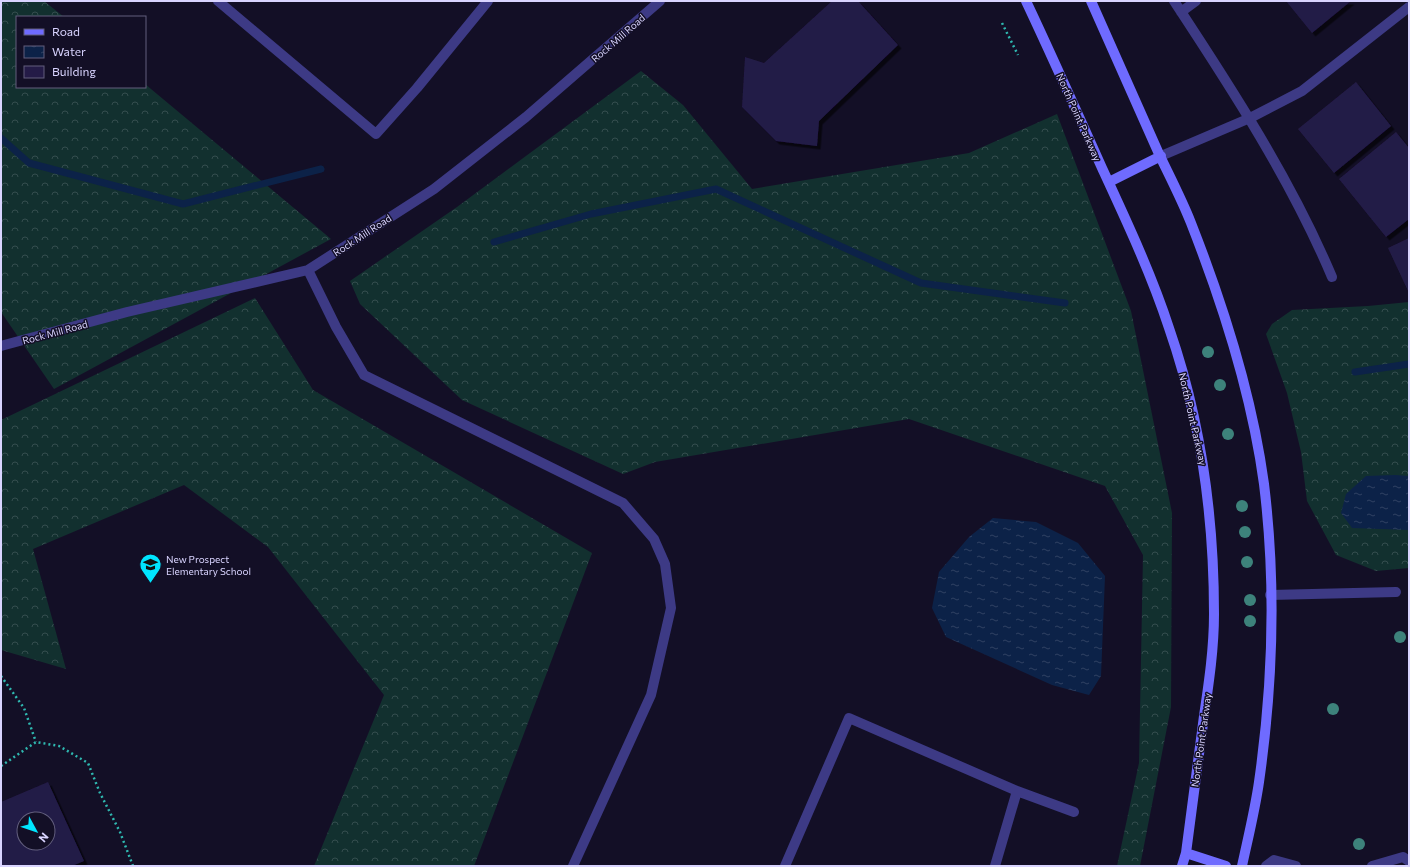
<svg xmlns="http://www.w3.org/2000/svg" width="1410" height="867" font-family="Commissioner,sans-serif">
<defs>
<pattern id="forest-crowns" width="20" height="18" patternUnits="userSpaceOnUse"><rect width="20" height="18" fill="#12302f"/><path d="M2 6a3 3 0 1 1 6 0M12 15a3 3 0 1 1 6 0" fill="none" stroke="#344d4e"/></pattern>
<pattern id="water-ripples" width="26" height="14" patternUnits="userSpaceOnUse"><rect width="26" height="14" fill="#0c2248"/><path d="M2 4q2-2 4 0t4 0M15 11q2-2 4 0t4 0" fill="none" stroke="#2f4163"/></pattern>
<filter id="shadow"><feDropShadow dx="3.5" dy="3.5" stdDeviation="0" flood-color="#0009"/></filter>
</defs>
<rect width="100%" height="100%" fill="#130f26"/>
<path fill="url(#forest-crowns)" d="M1 1H44L64 17H17V87H145V84L331 239 54 389 1 312Z
M641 71 683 105 752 189 969 153 1057 114 1131 311 1172 513 1171 707 1140 866H1117L1139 763 1143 555 1105 486 909 419 655 462 623 474 462 400 360 304 350 281 457 207Z
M255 298 313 390 592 553 474 866H314L384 695 268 547 184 485 33 549 66 669 1 650V420Z
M1409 302V568L1376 571 1336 555 1307 501 1301 452 1287 393 1266 334 1272 324 1292 310 1368 306Z"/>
<path fill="url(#water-ripples)" d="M1395 475 1409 476V530L1352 528 1341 513 1346 494 1366 476Z
M993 518 1036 522 1078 543 1105 576 1101 676 1089 695 1052 685 946 637 932 608 939 572 969 537Z"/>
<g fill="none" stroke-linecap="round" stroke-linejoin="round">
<path stroke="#0c2248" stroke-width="7" d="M1 138 29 163 183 204 321 169
M494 242 591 214 716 189 921 283 1065 303
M1355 372 1409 364"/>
</g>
<path fill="#241b47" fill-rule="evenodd" filter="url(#shadow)" d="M832 1H858L898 45 819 121 817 146 776 141 742 107 745 57 764 63Z
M1286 1H1351L1312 33Z
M1356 82 1391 126 1334 173 1298 129Z
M1396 132 1409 148V219L1386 237 1339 179Z
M1409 238V293L1388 248Z
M48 782 84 861 72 866H1V802ZM24 819H48V843H24Z"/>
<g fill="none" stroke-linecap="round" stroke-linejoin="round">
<path stroke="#2fb8b0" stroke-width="2.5" stroke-dasharray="2 3" stroke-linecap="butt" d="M1002 23 1018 55
M1 676 24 708 36 742
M1 766 36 742 59 746 88 763 100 793 120 832 133 866"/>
<path stroke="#3d3a85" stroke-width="10" d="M218 1 376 134 417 88 488 1
M1270 595 1396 592
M1266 866 1274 860 1296 866
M1372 866 1403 857 1409 861"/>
<path stroke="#3d3a85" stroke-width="10" d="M1174 1C1232 89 1291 180 1332 277
M1181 12 1196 1
M1161 156 1250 118 1302 91 1409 7
M308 270 336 327 364 375 623 503 654 539 665 564 671 608 651 695 573 866
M1 346 127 312 308 270 434 189 526 117 660 1
M785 866 849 718 1017 791 1074 812
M995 866 1017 791"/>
<path stroke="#6f6bff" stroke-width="10" d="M1026 1C1052 56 1077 112 1102 168 1126 220 1151 273 1169 328 1201 420 1214 517 1214 614 1214 648 1209 682 1204 716 1198 761 1192 807 1186 853L1182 866
M1091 1C1114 52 1136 103 1159 154 1170 177 1182 200 1191 223 1224 307 1252 395 1264 484 1276 582 1273 684 1259 782 1255 810 1248 838 1242 866
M1109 182 1161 156
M1186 853 1226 866"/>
</g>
<g fill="#3d827b">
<circle cx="1208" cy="352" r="6"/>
<circle cx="1220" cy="385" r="6"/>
<circle cx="1228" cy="434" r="6"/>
<circle cx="1242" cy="506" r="6"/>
<circle cx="1245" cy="532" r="6"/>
<circle cx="1247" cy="562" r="6"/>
<circle cx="1250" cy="600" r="6"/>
<circle cx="1250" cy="621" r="6"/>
<circle cx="1400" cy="637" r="6"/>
<circle cx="1333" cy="709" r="6"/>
<circle cx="1359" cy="844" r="6"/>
</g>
<defs>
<symbol id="school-pin" viewBox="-11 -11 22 30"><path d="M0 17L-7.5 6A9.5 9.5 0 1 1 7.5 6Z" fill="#00e5ff" stroke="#130f26"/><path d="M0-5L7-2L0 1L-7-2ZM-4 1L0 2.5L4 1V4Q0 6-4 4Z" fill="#111"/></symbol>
</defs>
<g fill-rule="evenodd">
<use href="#school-pin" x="138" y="552" width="25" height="34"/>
</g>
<g text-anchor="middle" stroke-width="3" stroke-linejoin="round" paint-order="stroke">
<g font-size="10" fill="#d9d4ff" stroke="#130f26">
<text transform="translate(618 38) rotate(-41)" y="4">Rock Mill Road</text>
<text transform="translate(1079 117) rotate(66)" y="4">North Point Parkway</text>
<text transform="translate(362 235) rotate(-33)" y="4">Rock Mill Road</text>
<text transform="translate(55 332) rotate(-15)" y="4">Rock Mill Road</text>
<text transform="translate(1193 419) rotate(77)" y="4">North Point Parkway</text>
<text transform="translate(1201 740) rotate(-82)" y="4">North Point Parkway</text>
</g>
<g font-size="10" fill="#d9d4ff" stroke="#130f26" text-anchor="start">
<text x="166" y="563">New Prospect<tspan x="166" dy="12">Elementary School</tspan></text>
</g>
</g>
<rect width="1410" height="867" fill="none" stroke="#d9d4ff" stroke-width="4"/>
<rect x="16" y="16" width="130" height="72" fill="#130f26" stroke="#625e7d"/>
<rect x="24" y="29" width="20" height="6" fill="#6f6bff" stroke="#625e7d"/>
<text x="52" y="36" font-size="12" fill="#d9d4ff">Road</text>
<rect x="24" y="46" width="20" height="12" fill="url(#water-ripples)" stroke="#625e7d"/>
<text x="52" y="56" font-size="12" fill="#d9d4ff">Water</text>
<rect x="24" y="66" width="20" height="12" fill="#241b47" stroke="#625e7d"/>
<text x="52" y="76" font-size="12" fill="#d9d4ff">Building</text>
<g transform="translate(36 831) rotate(130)"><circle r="19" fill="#130f26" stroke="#625e7d"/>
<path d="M0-3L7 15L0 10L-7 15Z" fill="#00e5ff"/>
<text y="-6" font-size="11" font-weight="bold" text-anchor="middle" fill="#d9d4ff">N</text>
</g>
</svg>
